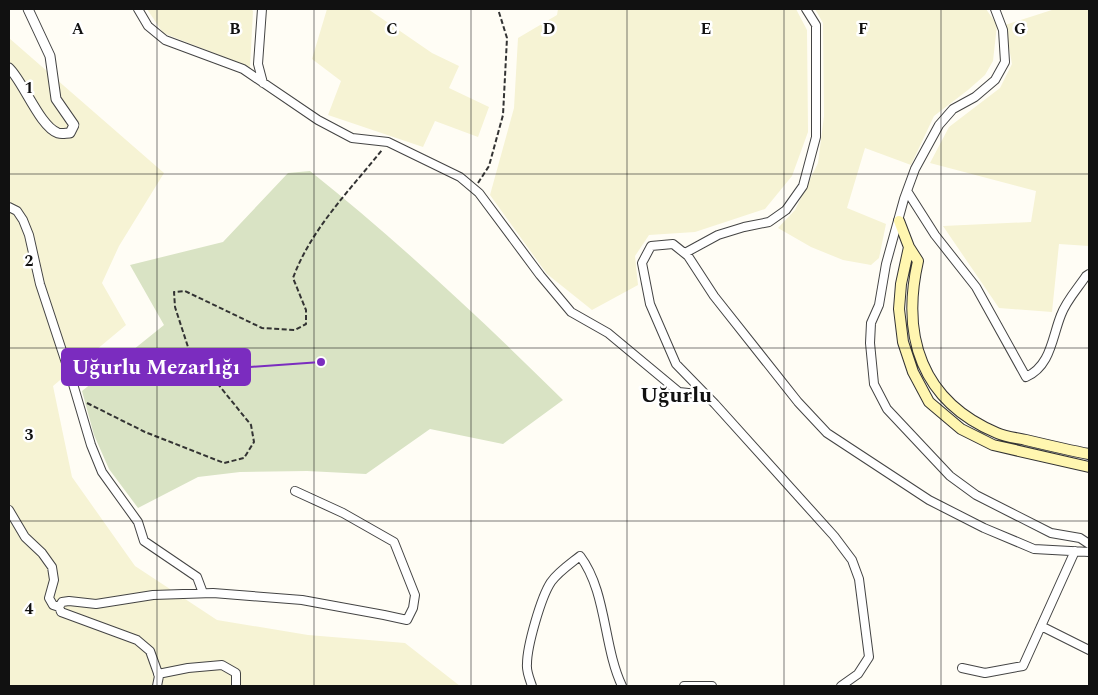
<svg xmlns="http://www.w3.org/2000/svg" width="1098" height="695" font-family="Spectral,serif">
<rect width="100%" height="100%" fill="#fffdf5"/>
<path fill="#f6f3d4" d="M147 9H251L253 11 250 67 163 33Z
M327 9H368L432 53 459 66 449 88 489 107 478 137 435 121 423 147 328 115 341 81 312 59Z
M558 9H796L807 30 808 132 792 176 765 209 695 232 649 235 635 256 638 285 592 310 547 274 490 195 514 108 518 38 557 15Z
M815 9H986L997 25 993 61 985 75 968 90 934 116 911 165 865 148 847 208 886 224 879 258 871 265 843 260 811 247 778 228 795 210 818 163 824 116 823 23Z
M1055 9H1089V246L1059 244 1052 312 999 308 943 226 1031 222 1036 191 930 163 949 127 1000 88 1012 64 1005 25Z
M9 38 164 173 119 246 102 283 126 325 53 386 72 477 135 566 217 620 308 635 405 643 460 686H9Z"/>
<path fill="#d9e3c4" d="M310 171C399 242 482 320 563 400L503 444 430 429 366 474 307 471 240 472 198 477 138 508 109 469 94 435 82 391 164 325 130 265 223 242 288 173Z"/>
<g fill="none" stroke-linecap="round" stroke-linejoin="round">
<defs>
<path id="minor" d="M138 9 148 26 165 40 243 69 318 120 352 138 388 142 460 177 479 193 540 275 571 312 608 333 679 392 707 395
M262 9 258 64 263 83
M995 9 1003 30 1005 62 995 80 975 97 953 109 939 125 915 169 904 199 886 264 879 305 871 323 870 343 874 384 887 409 950 476 976 495 1051 533 1080 538 1089 544
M907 191 935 235 976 287 1026 377C1051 366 1052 337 1061 315 1066 301 1078 288 1086 276L1089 274
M9 207 17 211 23 220 29 235 40 284 73 384 91 445 102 472 138 522 144 541 197 577 203 593
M685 253 718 235 744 227 769 222 786 210 803 186 816 137V25L806 9
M9 510 25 537 42 553 52 567 54 580 49 598 53 605 59 607
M1041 626 1089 650
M962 668 985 673 1023 666 1075 551
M158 674 188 668 222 665 236 673V686
M157 686 159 676 150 651 137 640 61 612 59 607 62 602 69 601 96 604 153 595 213 593 302 600 384 615 407 620 413 608 415 595 394 542 343 513 295 491
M532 686C530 680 526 671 527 664 527 646 541 597 551 582 558 572 570 564 580 556 607 592 603 646 622 686
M684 686H712
M841 686 858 674 869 657 859 579 852 560 834 536 715 404 676 364 650 304 642 263 651 246 673 244 688 256 714 296 798 402 827 433 929 500 984 528 1034 549 1089 552"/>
<path id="tertiary" d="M9 68C23 81 40 127 58 133 62 134 66 133 70 133L74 125 56 99 50 56 28 9"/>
<path id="secondary" d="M899 221 909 247 918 261C901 336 921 401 997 433 1006 437 1017 438 1026 440 1047 445 1068 450 1089 454
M909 247 901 284 899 309 903 342 913 372 929 402 961 429 993 445 1089 467"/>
</defs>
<use href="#minor" stroke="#444" stroke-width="10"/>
<use href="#tertiary" stroke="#444" stroke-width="11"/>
<use href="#secondary" stroke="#333" stroke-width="12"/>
<path stroke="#333" stroke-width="2" stroke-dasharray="5 2.5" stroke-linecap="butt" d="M478 183 489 166 503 115 507 38 498 9
M87 403 145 432 224 463 244 458 254 442 251 425 188 347 175 307 174 292 185 291 262 328 295 330 306 324V310L293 278C311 229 350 190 382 150"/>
<use href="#minor" stroke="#fff" stroke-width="8"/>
<use href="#tertiary" stroke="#fff" stroke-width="9"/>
<use href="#secondary" stroke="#fff6b0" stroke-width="10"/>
</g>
<path fill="none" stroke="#111" stroke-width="1" stroke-opacity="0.55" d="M157 9V686M314 9V686M471 9V686M627 9V686M784 9V686M941 9V686M9 174H1089M9 348H1089M9 521H1089"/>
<g text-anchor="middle" stroke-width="5" stroke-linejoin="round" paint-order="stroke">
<g font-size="22" font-weight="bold" fill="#111" stroke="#fff">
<text x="676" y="402">Uğurlu</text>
</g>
</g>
<g font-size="16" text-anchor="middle" font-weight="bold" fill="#111" stroke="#fff" stroke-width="5" stroke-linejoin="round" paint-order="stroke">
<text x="78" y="34">A</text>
<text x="235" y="34">B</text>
<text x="392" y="34">C</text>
<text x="549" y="34">D</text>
<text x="706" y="34">E</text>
<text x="863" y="34">F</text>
<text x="1020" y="34">G</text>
<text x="29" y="93">1</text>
<text x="29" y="266">2</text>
<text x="29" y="440">3</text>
<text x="29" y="614">4</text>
</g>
<path fill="none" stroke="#7b2cbf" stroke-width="2" d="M321 362L250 367"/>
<circle fill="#7b2cbf" stroke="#fff" stroke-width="2" cx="321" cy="362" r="5"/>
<rect fill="#7b2cbf" stroke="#7b2cbf" stroke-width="2" x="62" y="349" width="188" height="36" rx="5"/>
<g font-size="21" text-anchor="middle" font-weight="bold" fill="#fff">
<text x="156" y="374">Uğurlu Mezarlığı</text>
</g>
<rect width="1098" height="695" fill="none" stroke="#111111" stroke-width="20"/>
</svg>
